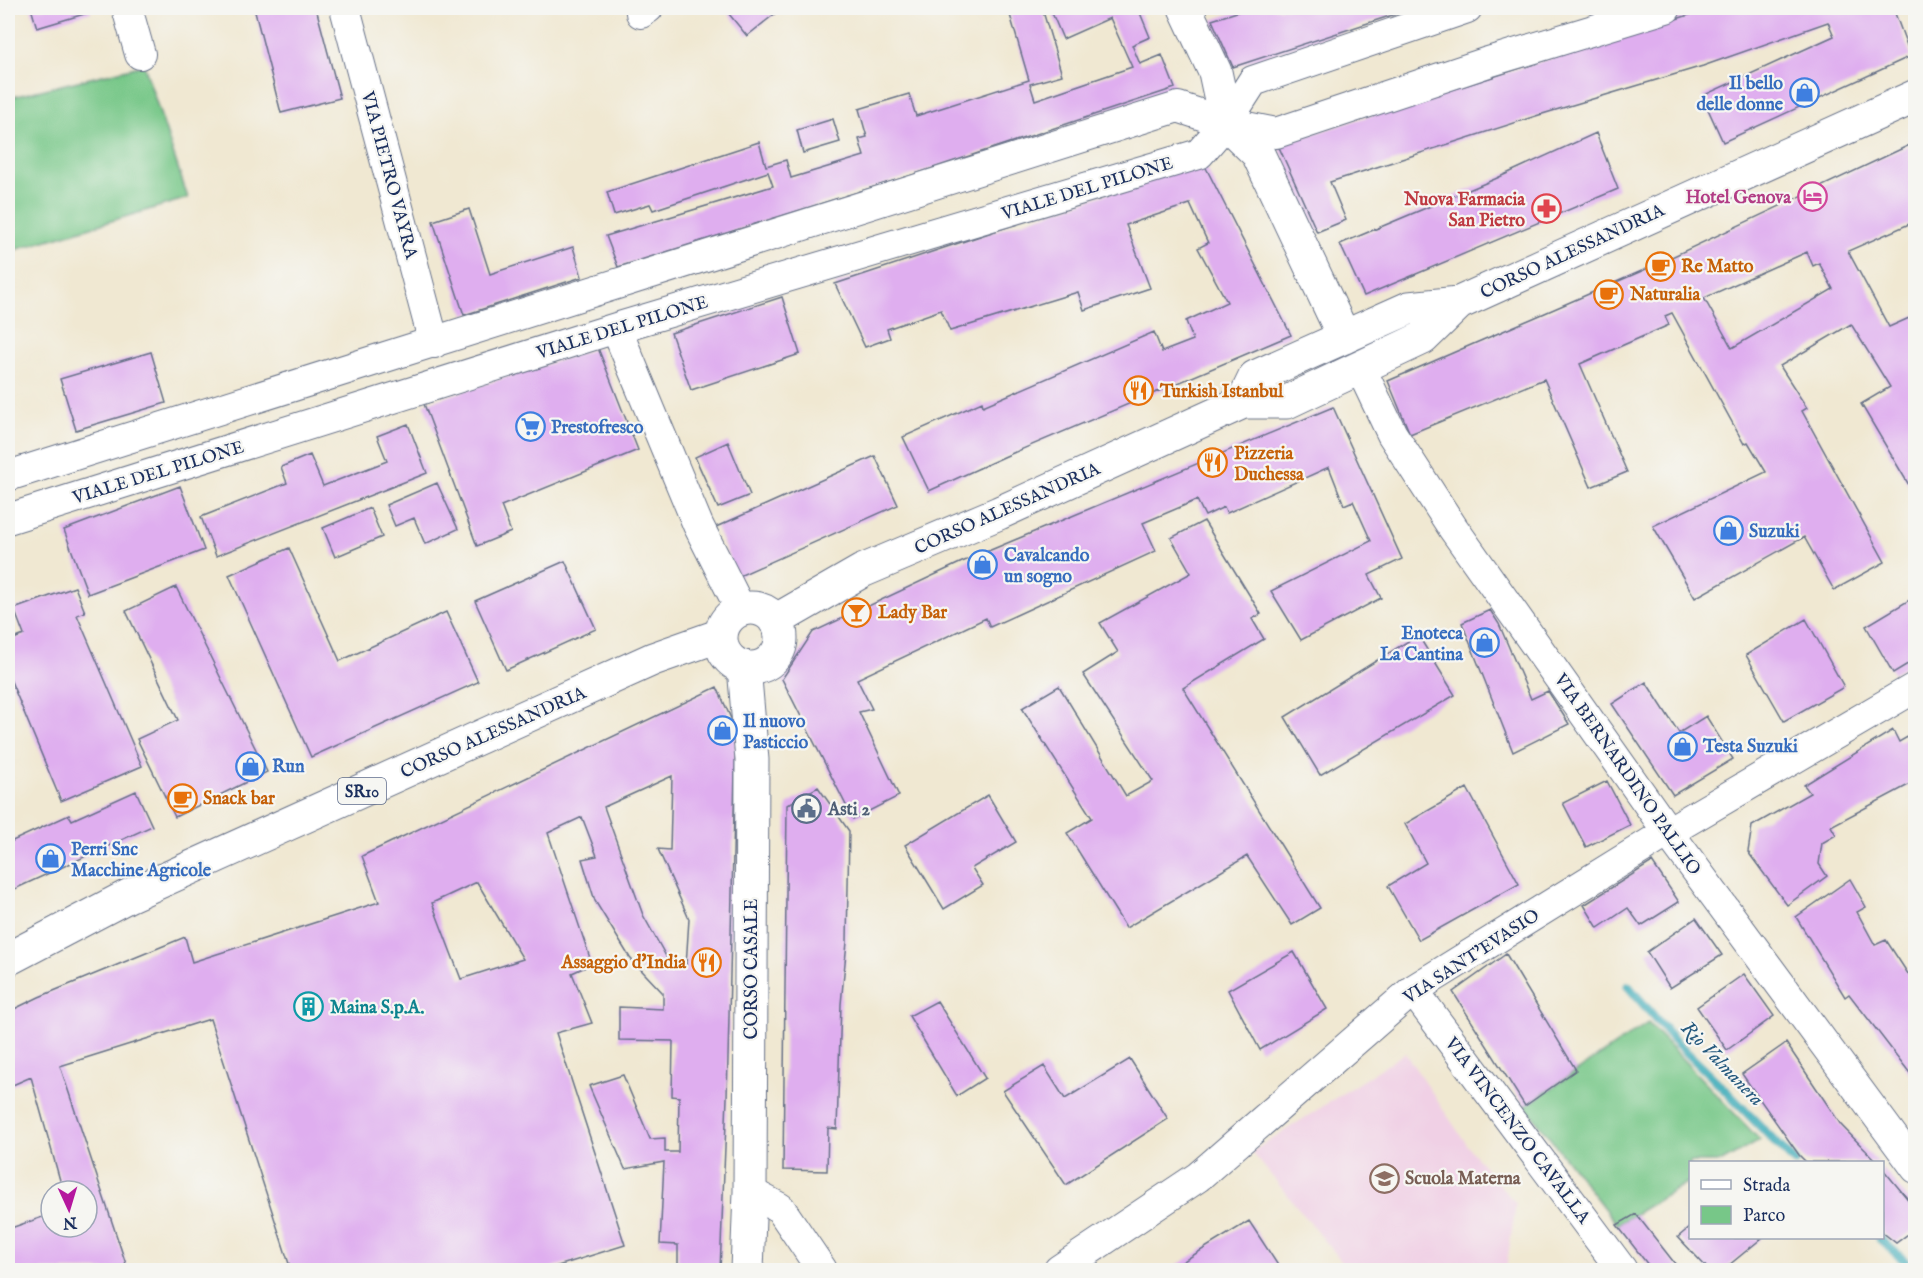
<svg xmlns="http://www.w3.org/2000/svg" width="1923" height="1278" font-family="'IM FELL English',serif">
<rect width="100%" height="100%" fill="#f6f6f2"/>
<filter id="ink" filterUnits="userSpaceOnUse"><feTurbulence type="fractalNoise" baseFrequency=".0167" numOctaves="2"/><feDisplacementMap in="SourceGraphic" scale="12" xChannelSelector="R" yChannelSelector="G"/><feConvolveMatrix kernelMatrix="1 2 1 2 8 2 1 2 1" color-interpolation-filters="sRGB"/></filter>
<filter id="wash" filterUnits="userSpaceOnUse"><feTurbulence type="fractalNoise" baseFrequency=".008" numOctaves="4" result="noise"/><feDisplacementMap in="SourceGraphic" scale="24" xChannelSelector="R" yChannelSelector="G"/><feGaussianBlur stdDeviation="1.35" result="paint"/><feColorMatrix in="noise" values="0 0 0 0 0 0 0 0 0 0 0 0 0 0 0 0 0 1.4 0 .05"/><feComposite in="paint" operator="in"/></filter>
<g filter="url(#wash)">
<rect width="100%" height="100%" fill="#f0e8d2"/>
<path fill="#f0d0e5" d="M1405 1053 1472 1152 1516 1204 1506 1270H1349L1252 1152Z"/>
<path fill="#77c788" stroke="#497b73" stroke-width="1.5" d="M144 65 188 198 8 252V98Z
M1648 1023 1760 1140 1722 1162H1690V1181L1617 1225 1525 1106Z"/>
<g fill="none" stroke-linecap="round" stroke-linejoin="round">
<path stroke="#3baab8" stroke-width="9" d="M1628 986 1675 1041 1717 1082 1795 1162
M1879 1238 1915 1270"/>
</g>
<g id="blocks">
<path fill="#dfaeef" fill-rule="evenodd" d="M31 8H90L91 12 37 28Z
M254 8H316L340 98 281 113Z
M724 8H782L747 36Z
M1008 8H1042L1062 75 1030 84 1035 100 1132 67 1110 18 1063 39 1052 13 1064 8H1138L1150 37 1132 45 1140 64 1162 55 1175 88 909 176 618 267 606 236 773 186 768 172 653 210 650 204 614 215 607 192 759 142 766 166 786 160 791 178 864 156 859 139 867 137 859 109 909 94 916 116 1029 80Z
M1249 8H1414L1233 67 1212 20Z
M1711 8H1893L1911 56 1723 142 1702 96 1834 36 1828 22 1703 66 1539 115 1330 182 1346 220 1317 232 1278 145Z
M833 119 840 142 803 153 797 130Z
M1596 133 1618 189 1364 296 1340 244 1495 179Z
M1916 142V221L1848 251 1889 327 1916 315V497L1861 404 1890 387 1851 324 1780 366 1807 408 1802 411 1885 562 1834 590 1804 537 1695 598 1653 526 1766 472 1748 442 1744 444 1672 313 1665 316 1669 325 1580 364 1627 472 1591 487 1544 379 1410 434 1388 381 1644 270ZM1807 252 1813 266 1819 263 1833 289 1732 348 1704 298Z
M1202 160 1291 335 1006 456 929 491 903 437 982 402 983 406 1154 332 1162 352 1193 340 1186 321 1227 302 1198 248 1208 243 1190 204 1126 225 1150 288 1084 310 1078 292 950 331 941 310 887 329 890 338 865 347 835 284 1113 192Z
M469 209 490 274 573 247 582 277 464 315 433 221Z
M782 297 800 354 691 390 671 333Z
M598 348 638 450 501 506 511 532 477 546 424 404Z
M151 352 166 403 76 430 60 379Z
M1333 407 1402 559 1369 575 1381 598 1301 640 1271 591 1371 541 1353 501 1344 505 1329 467 1227 513 1224 507 1205 516 1197 500 1143 523 1156 551 990 627 986 618 857 679 872 709 859 712 899 796 853 819 782 679 813 632 962 562Z
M408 424 427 473 216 556 201 517 287 483 281 467 310 455 323 486 387 461 377 436Z
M728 442 750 495 718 508 695 457Z
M875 456 898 505 737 577 716 527Z
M437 483 458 529 425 544 414 518 395 526 386 505Z
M180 486 204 550 88 594 64 530Z
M370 508 382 537 335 557 323 528Z
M1204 521 1261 614 1252 619 1264 639 1183 688 1320 908 1292 925 1247 856 1126 928 1067 833 1092 818 1022 708 1059 686 1126 796 1153 781 1083 674 1118 652 1100 623 1191 573 1171 538Z
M289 548 340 661 446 612 478 682 311 757 229 575Z
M565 561 596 629 506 670 475 601Z
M75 587 85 612 77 615 142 766 61 801 8 674V641L24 635 14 609Z
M176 587 267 772 175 817 137 739 178 720 126 611Z
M1916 596V659L1893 673 1866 626Z
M1490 610 1499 624 1531 699 1548 691 1569 724 1513 752 1462 623Z
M1806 619 1844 687 1784 721 1746 655Z
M1418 635 1455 695 1320 775 1285 717Z
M1646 682 1679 733 1706 716 1733 759 1673 795 1612 704Z
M717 687 736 730 727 1098 720 1270H678V1245L660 1244 664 1162 625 1169 589 1086 623 1075 650 1139 665 1138V1152H678L679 1097 672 1096 673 1041 619 1040V1007L663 1009V993L630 958 595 901 582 859 597 856 582 817 548 833 592 964 572 973 592 1023 556 1033 625 1245 545 1270H291L210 1019 60 1066 128 1270H8V1229L51 1214V1227H87V1191H63L31 1077 8 1087V1012L39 997 185 937 192 962 379 902 362 856ZM672 776 670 850 658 849 689 919 686 966 672 967 643 915 604 807ZM477 882 523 959 461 979 432 903Z
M1893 730 1899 742 1916 732V781L1831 826 1836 835 1822 843 1819 864 1827 876 1787 905 1748 852 1752 826 1810 793 1804 785Z
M1607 781 1630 825 1586 847 1563 803Z
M818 787 849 831 847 942 841 1004 837 1129 828 1128 827 1171 783 1170 787 805Z
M1467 788 1519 884 1419 940 1388 886 1426 863 1405 824Z
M136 791 152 826 8 892V843L69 815 72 820Z
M988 795 1016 842 972 868 983 885 944 909 905 845Z
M1652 862 1679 902 1641 926 1628 908 1598 928 1584 905Z
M1850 879 1866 907 1857 912 1875 945 1886 940 1916 986V1081L1849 994 1845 997 1796 917Z
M1696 918 1722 955 1670 988 1647 952Z
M1294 952 1327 1009 1260 1050 1228 990Z
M1506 954 1576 1070 1525 1106 1453 992Z
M1744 974 1774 1016 1727 1050 1697 1007Z
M937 1001 985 1078 957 1096 909 1016Z
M1786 1043 1841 1125 1877 1162H1806L1799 1155 1742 1074Z
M1130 1059 1168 1119 1066 1185 1003 1091 1044 1066 1065 1099Z
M1882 1168 1916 1209V1228L1896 1243 1882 1232Z
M1636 1214 1680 1270H1652L1617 1225Z
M1249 1221 1281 1270H1169Z
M1690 1227V1238H1762L1723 1270H1709L1678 1237Z"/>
</g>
</g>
<g filter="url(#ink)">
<use href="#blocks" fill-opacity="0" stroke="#667087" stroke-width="1.5"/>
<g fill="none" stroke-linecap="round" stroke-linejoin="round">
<defs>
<path id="minor" d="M127 8 140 54
M345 8 434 343
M641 13 648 8
M616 328 698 525 741 610
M1360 367 1392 434 1453 528 1668 832 1916 1168
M8 476 1178 107 1226 123 1276 133 1488 62 1666 8
M8 519 616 328 1199 154 1226 123 1253 81 1467 8
M1413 990 1622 1270
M750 1192 780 1208 822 1270
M1059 1270 1198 1177 1413 990 1668 832 1916 687"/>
<path id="tertiary" d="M1185 8 1215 72 1226 123 1258 154 1344 337
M744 667 752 760 750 1192 747 1270"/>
<path id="primary" d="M1243 402 1255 377 1409 308 1459 303 1916 96
M721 638a30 30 0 1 1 60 0a30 30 0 1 1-60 0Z
M775 621 862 571 999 513 1243 402H1287L1423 338 1459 303
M8 959 128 896 653 659 721 635"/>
</defs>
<use href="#minor" stroke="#667087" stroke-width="32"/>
<use href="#tertiary" stroke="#667087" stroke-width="35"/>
<use href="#primary" stroke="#667087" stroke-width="35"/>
<use href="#minor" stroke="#fff" stroke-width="30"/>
<use href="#tertiary" stroke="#fff" stroke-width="33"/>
<use href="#primary" stroke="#fff" stroke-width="33"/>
</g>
</g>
<defs>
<symbol id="shop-ring" viewBox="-11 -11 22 22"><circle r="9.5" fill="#f6f6f2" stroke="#3f7fe0" stroke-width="1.5"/><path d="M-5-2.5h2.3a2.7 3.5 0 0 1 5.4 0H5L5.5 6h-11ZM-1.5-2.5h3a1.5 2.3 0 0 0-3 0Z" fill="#3f7fe0"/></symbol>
<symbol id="hotel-ring" viewBox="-11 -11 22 22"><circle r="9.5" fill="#f6f6f2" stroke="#d1479c" stroke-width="1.5"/><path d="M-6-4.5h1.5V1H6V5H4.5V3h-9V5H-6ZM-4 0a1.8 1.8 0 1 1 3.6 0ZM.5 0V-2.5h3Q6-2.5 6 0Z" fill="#d1479c"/></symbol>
<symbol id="pharmacy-ring" viewBox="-11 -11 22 22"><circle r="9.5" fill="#f6f6f2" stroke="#e0444e" stroke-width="1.5"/><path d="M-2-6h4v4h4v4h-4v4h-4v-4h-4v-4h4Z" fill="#e0444e"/></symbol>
<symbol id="cafe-ring" viewBox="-11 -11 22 22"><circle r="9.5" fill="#f6f6f2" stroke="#e8710a" stroke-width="1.5"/><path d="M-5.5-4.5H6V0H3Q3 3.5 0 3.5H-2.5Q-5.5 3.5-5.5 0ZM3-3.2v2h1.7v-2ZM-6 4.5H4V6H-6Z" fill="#e8710a"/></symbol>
<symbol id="restaurant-ring" viewBox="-11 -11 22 22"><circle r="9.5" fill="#f6f6f2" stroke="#e8710a" stroke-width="1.5"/><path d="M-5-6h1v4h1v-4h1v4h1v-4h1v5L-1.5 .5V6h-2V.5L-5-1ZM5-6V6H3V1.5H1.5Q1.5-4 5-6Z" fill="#e8710a"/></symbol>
<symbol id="supermarket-ring" viewBox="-11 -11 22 22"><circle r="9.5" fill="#f6f6f2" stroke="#3f7fe0" stroke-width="1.5"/><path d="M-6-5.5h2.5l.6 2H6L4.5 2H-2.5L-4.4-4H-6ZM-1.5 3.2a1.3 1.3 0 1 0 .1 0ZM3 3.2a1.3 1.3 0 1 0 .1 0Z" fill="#3f7fe0"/></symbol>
<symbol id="bar-ring" viewBox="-11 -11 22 22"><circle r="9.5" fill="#f6f6f2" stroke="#e8710a" stroke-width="1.5"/><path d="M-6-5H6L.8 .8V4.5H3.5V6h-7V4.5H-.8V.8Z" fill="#e8710a"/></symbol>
<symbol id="civic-ring" viewBox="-11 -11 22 22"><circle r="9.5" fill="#f6f6f2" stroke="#5c6f8a" stroke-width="1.5"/><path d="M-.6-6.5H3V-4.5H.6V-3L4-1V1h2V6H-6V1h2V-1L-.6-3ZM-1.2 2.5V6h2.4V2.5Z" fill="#5c6f8a"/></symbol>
<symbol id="building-ring" viewBox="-11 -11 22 22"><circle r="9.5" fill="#f6f6f2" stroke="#0f9aa8" stroke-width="1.5"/><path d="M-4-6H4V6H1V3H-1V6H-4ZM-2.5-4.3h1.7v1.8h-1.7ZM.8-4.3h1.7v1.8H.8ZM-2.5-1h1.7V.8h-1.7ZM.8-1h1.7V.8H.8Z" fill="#0f9aa8"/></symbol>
<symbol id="school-ring" viewBox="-11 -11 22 22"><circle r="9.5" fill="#f6f6f2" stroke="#8d6e63" stroke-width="1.5"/><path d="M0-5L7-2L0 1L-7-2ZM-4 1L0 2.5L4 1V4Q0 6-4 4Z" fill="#8d6e63"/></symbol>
</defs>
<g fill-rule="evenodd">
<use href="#shop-ring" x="1788" y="76" width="33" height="33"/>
<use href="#hotel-ring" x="1796" y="180" width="33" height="33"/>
<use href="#pharmacy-ring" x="1530" y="192" width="33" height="33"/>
<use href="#cafe-ring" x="1644" y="250" width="33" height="33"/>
<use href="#cafe-ring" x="1592" y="278" width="33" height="33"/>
<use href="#restaurant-ring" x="1122" y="374" width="33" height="33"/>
<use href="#supermarket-ring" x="514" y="410" width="33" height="33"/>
<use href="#restaurant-ring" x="1196" y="446" width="33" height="33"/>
<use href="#shop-ring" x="1712" y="514" width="33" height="33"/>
<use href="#shop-ring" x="966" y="548" width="33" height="33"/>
<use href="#bar-ring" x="840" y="596" width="33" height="33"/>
<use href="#shop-ring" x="1468" y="626" width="33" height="33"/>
<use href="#shop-ring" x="706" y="714" width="33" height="33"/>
<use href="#shop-ring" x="1666" y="730" width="33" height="33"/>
<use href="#shop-ring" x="234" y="750" width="33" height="33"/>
<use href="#cafe-ring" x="166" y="782" width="33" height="33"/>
<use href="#civic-ring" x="790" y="792" width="33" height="33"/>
<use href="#shop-ring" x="34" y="842" width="33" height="33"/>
<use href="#restaurant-ring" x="690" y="946" width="33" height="33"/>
<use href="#building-ring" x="292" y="990" width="33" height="33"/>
<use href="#school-ring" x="1368" y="1162" width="33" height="33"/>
</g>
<g text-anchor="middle" stroke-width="4.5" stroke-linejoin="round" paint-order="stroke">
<rect fill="#f6f6f2" stroke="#5d6b8a" stroke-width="1.5" x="338" y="778" width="48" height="26" rx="4.5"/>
<g font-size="16" font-weight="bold" fill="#1b2f5e">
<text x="362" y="797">SR10</text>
</g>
<g font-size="18" font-weight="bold" fill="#366cbe" stroke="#f6f6f2" text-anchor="start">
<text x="1783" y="89" text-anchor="end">Il bello<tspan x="1783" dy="21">delle donne</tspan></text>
<text x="551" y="433">Prestofresco</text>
<text x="1749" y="537">Suzuki</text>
<text x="1004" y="561">Cavalcando<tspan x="1004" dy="21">un sogno</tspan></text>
<text x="1463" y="639" text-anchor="end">Enoteca<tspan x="1463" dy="21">La Cantina</tspan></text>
<text x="743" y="727">Il nuovo<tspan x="743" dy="21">Pasticcio</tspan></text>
<text x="1703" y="752">Testa Suzuki</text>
<text x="272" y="772">Run</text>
<text x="71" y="855">Perri Snc<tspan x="71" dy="21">Macchine Agricole</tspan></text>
</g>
<g font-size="18" fill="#1b2f5e" stroke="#f6f6f2">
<text transform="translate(390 175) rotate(75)" y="6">VIA PIETRO VAYRA</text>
<text transform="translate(1087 188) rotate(-17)" y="6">VIALE DEL PILONE</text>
<text transform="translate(1572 251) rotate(-25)" y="6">CORSO ALESSANDRIA</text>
<text transform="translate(622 327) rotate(-17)" y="6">VIALE DEL PILONE</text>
<text transform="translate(158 472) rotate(-17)" y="6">VIALE DEL PILONE</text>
<text transform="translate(1007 508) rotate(-24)" y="6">CORSO ALESSANDRIA</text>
<text transform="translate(493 732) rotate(-24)" y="6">CORSO ALESSANDRIA</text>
<text transform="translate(1628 774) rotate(55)" y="6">VIA BERNARDINO PALLIO</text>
<text transform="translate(1471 956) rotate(-33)" y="6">VIA SANT'EVASIO</text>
<text transform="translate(751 969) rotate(-90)" y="6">CORSO CASALE</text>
<text transform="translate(1518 1130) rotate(53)" y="6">VIA VINCENZO CAVALLA</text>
</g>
<g font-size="18" font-weight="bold" fill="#b23c85" stroke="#f6f6f2" text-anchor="end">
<text x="1791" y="203">Hotel Genova</text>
</g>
<g font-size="18" font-weight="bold" fill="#be3a42" stroke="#f6f6f2" text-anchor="end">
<text x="1525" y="205">Nuova Farmacia<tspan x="1525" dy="21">San Pietro</tspan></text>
</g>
<g font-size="18" font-weight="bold" fill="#c56008" stroke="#f6f6f2" text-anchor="start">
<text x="1681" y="272">Re Matto</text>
<text x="1630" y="300">Naturalia</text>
<text x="1160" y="397">Turkish Istanbul</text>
<text x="1234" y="459">Pizzeria<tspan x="1234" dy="21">Duchessa</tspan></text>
<text x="878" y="618">Lady Bar</text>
<text x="203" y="804">Snack bar</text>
<text x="686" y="968" text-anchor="end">Assaggio d'India</text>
</g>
<g font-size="18" font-weight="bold" fill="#4e5e75" stroke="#f6f6f2" text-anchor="start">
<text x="828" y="815">Asti 2</text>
</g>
<g font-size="18" font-weight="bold" fill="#0d838f" stroke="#f6f6f2" text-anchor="start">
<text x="330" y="1013">Maina S.p.A.</text>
</g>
<g font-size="18" font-weight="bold" fill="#785e54" stroke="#f6f6f2" text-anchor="start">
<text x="1405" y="1184">Scuola Materna</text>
</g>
<g font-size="20" font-style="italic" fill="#265a7e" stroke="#f6f6f2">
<text transform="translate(1723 1063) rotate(46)" y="7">Rio Valmanera</text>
</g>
</g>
<rect width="1923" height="1278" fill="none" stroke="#f6f6f2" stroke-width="30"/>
<rect x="1689" y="1161" width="195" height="78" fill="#f6f6f2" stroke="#9ea6b7" stroke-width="1.5"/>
<rect x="1701" y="1180" width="30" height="9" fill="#ffffff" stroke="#9ea6b7" stroke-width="1.5"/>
<text x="1743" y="1191" font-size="18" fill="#1b2f5e">Strada</text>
<rect x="1701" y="1206" width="30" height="18" fill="#77c788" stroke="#9ea6b7" stroke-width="1.5"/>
<text x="1743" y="1221" font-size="18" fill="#1b2f5e">Parco</text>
<g transform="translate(69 1209) rotate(176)"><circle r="28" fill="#f6f6f2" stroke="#9ea6b7" stroke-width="1.5"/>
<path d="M0-4.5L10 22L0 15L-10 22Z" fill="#b5179e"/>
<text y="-9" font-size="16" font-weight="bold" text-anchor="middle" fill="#1b2f5e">N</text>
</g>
</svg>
